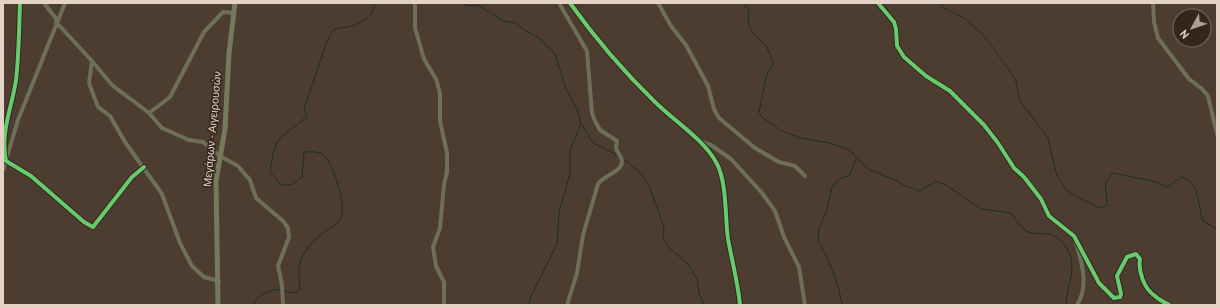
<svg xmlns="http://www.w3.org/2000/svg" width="1220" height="308" font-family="'PT Sans',sans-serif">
<rect width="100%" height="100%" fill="#4c3d30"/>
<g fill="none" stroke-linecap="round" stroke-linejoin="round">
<path stroke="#182e29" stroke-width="1" d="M462 3 468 6 478 5 503 21 516 23 521 28 539 38 555 54 566 89 577 109 581 124 570 150V174L559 212 557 244 530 298 529 305
M744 3 749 11 748 23 753 33 767 47 773 63 766 77 759 112 763 118 780 130 800 138 830 143 850 150 868 169 895 180 905 186 920 191 936 181 946 185 981 209 1011 213C1015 218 1019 226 1025 230 1032 235 1040 233 1048 234 1062 236 1072 253 1072 266 1072 280 1066 291 1066 305
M942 3V7L966 19 984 36 1008 68 1016 81 1020 101 1048 138 1057 176 1063 185 1071 194 1100 208 1107 205C1108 190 1100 185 1113 173L1157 182 1167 187 1182 177C1201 184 1197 205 1203 221L1217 229
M582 125 593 143 617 155
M624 159 642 175 650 188 664 227 663 237 669 248 687 263 697 279 699 294 704 305
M283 291 295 293 300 289C300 282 298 274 299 267 302 248 321 233 337 224 339 221 342 217 342 213 344 201 333 160 322 154 317 151 310 152 304 152L302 177 291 185H281L270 172C271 162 274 143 282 136 290 129 299 124 307 116L304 109 327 41 334 29C351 27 373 23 375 3
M253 305C256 296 270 288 280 290
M842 305C840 288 828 255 818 242L819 228 827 210 832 187 839 179 849 176 856 159"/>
<path stroke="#6d6f58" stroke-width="4" d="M20 3C19 29 19 54 16 80 12 107 0 133 6 161L31 176 84 222 93 227 132 177 144 167
M44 3 57 20
M415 3V28L424 59 436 79 440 93V121L447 153V172L444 184 440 228 433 247 436 266 444 282V305
M559 3 587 51 592 113 595 121 600 130 617 141C617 143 616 145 616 147 616 152 622 156 622 162 621 172 603 176 598 184L583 235 577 273 567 305
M570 3C595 38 624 72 655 102 674 121 705 140 717 164 727 183 725 218 728 239 732 261 738 283 740 305
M658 3 671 26 686 45 708 86 714 109 719 118 755 148 779 162 795 166 805 176
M878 3 894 22 896 29 897 46 904 57 926 76 950 91 984 125 998 143 1014 168 1024 177 1041 199 1049 216 1074 236 1099 283 1114 298 1120 297 1121 294 1117 276 1127 257 1136 254 1140 259C1138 271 1144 289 1155 296 1159 300 1164 302 1169 305
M1153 3 1154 22 1158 38 1189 79 1202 89 1208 96 1217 134
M56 22 92 61 89 83 98 107 110 116 125 142 162 194 180 243 192 266 204 277 219 281
M92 61 112 85 149 113 170 97 204 32 223 12 234 13
M149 113 162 128 189 140 203 142 220 156 238 166 250 180 256 198 283 221 288 228 289 237 278 266 282 285 283 305
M698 140 711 145 731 159 762 193 775 211 784 237 799 267 805 305
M3 170 18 120 65 3
M1076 243C1082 262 1089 287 1077 305"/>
<path stroke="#767a5c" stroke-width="5" d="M218 305 216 181 225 129 229 53 235 3"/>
<defs>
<path id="cycleway" d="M20 3C19 29 19 54 16 80 12 107 0 133 6 161L31 176 84 222 93 227 132 177 144 167
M570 3C595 38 624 72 655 102 674 121 705 140 717 164 727 183 725 218 728 239 732 261 738 283 740 305
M878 3 894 22 896 29 897 46 904 57 926 76 950 91 984 125 998 143 1014 168 1024 177 1041 199 1049 216 1074 236 1099 283 1114 298 1120 297 1121 294 1117 276 1127 257 1136 254 1140 259C1138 271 1144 289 1155 296 1159 300 1164 302 1169 305"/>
</defs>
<use href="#cycleway" stroke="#34261c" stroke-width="6"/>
<use href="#cycleway" stroke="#67ca6e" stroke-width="4"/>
</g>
<g text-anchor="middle" stroke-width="3" stroke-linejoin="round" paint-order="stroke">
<g font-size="11" fill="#e4d2c5" stroke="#34261c">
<text transform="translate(212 129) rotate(-85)" y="4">Μεγάρων - Αιγειρουσών</text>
</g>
</g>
<rect width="1220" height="308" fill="none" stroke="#e4d2c5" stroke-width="8"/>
<g transform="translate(1192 28) rotate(230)"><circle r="19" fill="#34261c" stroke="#7a6b60"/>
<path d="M0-3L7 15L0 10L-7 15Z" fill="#af9e91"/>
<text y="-6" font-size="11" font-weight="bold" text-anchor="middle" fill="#e4d2c5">N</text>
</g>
</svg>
